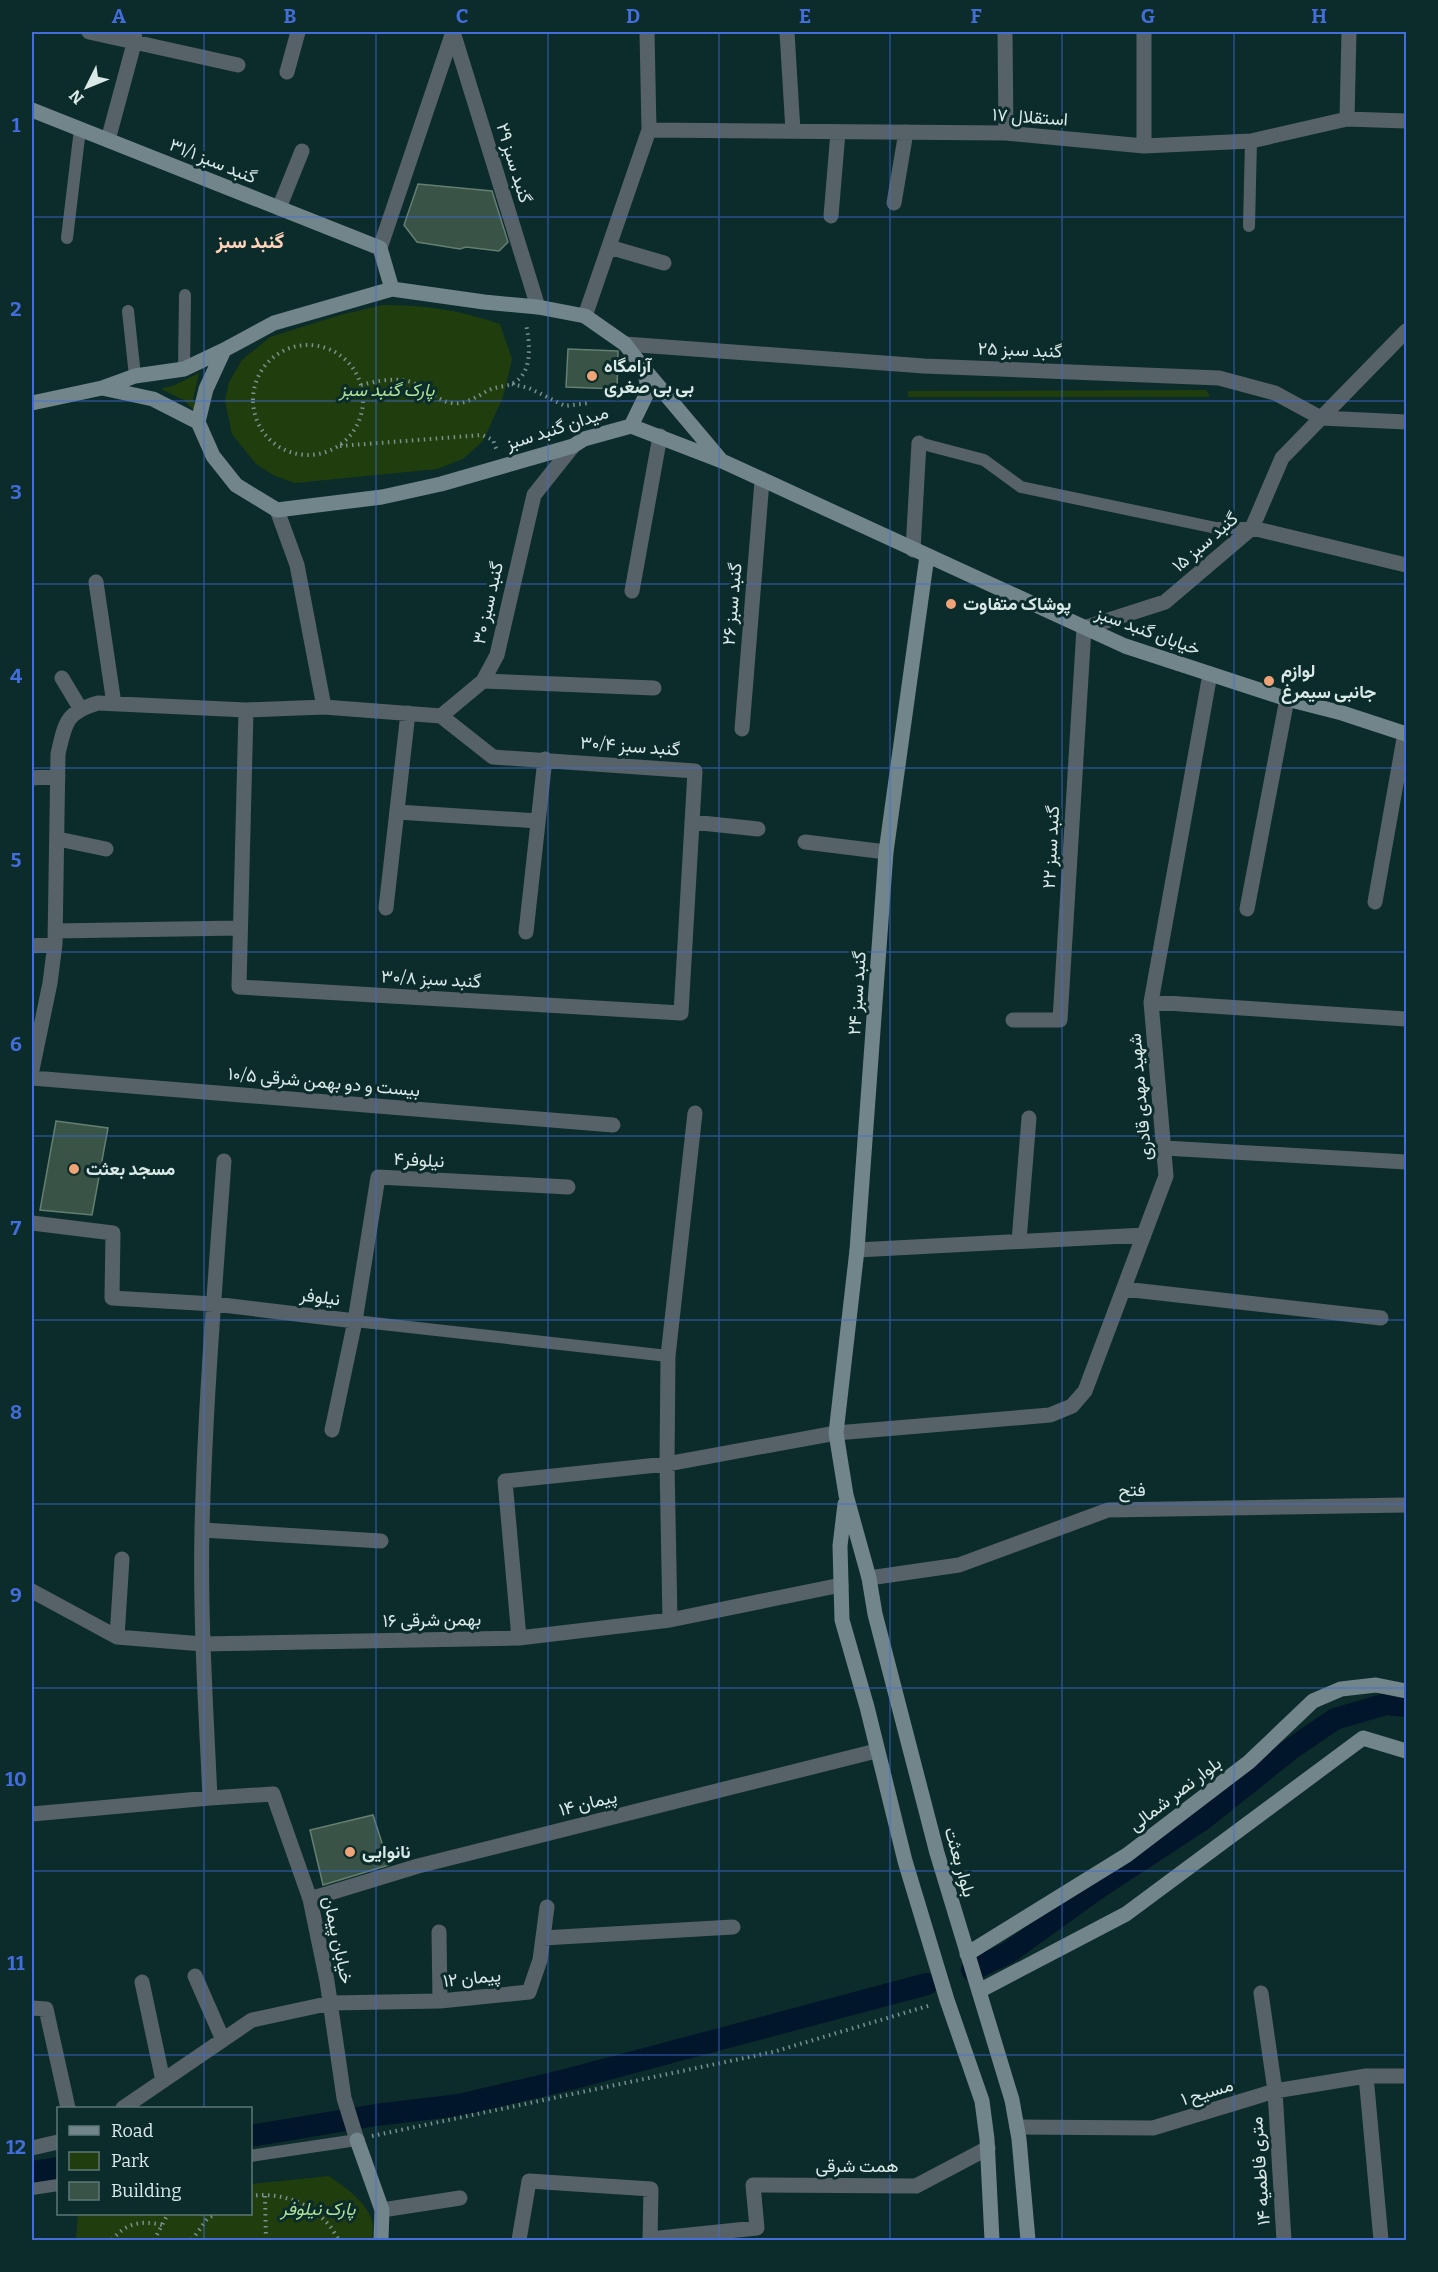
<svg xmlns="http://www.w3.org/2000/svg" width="1438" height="2272" font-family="Bitter,Vazirmatn,serif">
<rect width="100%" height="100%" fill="#0c2c2b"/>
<path fill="#203e0d" d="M383 305C424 305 460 310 500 324L512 359 503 397 483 441 463 459 437 469 295 483 275 476 256 464 232 434 225 401 229 382 242 360 270 337 340 315Z
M199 373 193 399 197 413 184 400 161 389 175 385Z
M1206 390 1210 396 1206 397H908V391Z
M329 2176C345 2187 371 2205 373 2226 373 2230 372 2236 372 2240H76L78 2214H250L251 2184Z"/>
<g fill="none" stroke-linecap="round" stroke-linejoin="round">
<path stroke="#01152b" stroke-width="22" d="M972 1970 1008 1953 1098 1888 1202 1820 1291 1749 1335 1719 1386 1704 1406 1706
M250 2136 376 2115 459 2105 566 2080 927 1984
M32 2172 58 2168"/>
</g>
<path fill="#395347" stroke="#647f72" stroke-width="1.5" d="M418 184 492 191 508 242 499 251 466 247 460 249 417 242 404 225Z
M568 349 618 351 617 389 566 387Z
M56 1121 108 1128 92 1215 40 1210Z
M373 1815 389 1865 323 1885 310 1830Z"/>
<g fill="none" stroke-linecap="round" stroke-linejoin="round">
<path stroke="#799190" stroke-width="4" stroke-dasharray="1.5 4.5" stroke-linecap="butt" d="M253 400a55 55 0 1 1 110 0a55 55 0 1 1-110 0Z
M512 384 529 388 565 406 589 403
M361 385C376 381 396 377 411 382 425 387 437 401 452 403 464 405 477 397 487 391 494 387 502 387 509 385 534 376 530 344 526 324
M340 446 482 435 493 440 497 451
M372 2136 773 2052 931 2005
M250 2196C277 2192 307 2201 325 2221 331 2226 335 2234 339 2240
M265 2196 266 2240
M112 2240C126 2223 141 2220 162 2225
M154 2240 168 2214
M192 2240 207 2219 215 2214"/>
<path stroke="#566267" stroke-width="12" d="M1249 226 1251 141
M67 238 80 129
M128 311 135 376
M184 369 185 295
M919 443 984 460 1021 487 1216 528H1252
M355 1321 668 1356
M250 2156 357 2140
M32 2189 58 2185"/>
<path stroke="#566267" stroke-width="15" d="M89 32 238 65
M453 32 538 307
M787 32 793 131
M1005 32 1006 133
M1144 32V146
M287 72 298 32
M1347 119 1349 32
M649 130 1006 133 1144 146 1251 141 1347 119 1406 121
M108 140 135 40 134 32
M894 203 906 132
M279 208 302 151
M831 216 838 132
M609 247 664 263
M380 248 453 32
M585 316 649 130 647 32
M625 344 924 366 1219 378 1275 393 1321 418 1406 422
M277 510 297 565 324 707
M1252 528 1406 565
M913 550 919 443
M96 582 114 704
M632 591 660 436
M62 678 80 708
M483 681 654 688
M246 710 239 987 681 1013 695 771 493 757 441 716
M742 729 762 481
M32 778 58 776
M397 812 538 821
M692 822 758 829
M58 839 106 849
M805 842 886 852
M1375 902 1405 733
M386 908 408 713
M1247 909 1287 699
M55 931 240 928
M526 932 545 759
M32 946 55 944
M1151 1002 1406 1019
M1013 1020H1060L1084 628 1165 602 1252 528 1282 458 1406 331
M32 1070 50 983 55 944 58 754C65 723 66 712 98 703L246 710 324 707 441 716 483 681 497 655 534 495 573 446
M32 1078 613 1125
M1165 1148 1406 1162
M32 1223 113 1233 112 1298 214 1304 355 1321
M1019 1241 1029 1118
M857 1250 1144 1235
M1124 1289 1381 1318
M332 1430 355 1321 378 1177 568 1187
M202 1530 381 1541
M869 1578 959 1565 1108 1510 1406 1505
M32 1591 117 1637 203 1644 519 1638 670 1620 841 1585
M670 1620 667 1464 668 1356 695 1113
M117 1637 122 1559
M519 1638 505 1481 667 1464 836 1433 1050 1415 1072 1406 1085 1391 1166 1176 1151 1002 1210 674
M210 1798C206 1709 200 1619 202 1529 205 1407 215 1284 224 1161
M32 1814 210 1798 273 1794 310 1899 327 1981 344 2098 357 2140
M310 1899 418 1866 876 1751
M439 1932 440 2001
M543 1938 733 1927
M195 1976 223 2040
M142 1982 163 2081
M1261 1993 1275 2091 1284 2240
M32 2008 46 2009 68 2108
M1366 2076 1381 2240
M123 2108 252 2020 331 2003 440 2001 529 1992 540 1960 547 1907
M1017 2127 1153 2128 1275 2091 1366 2076H1406
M32 2148 58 2142
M382 2210 460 2198
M519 2240 529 2181 651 2189 650 2239 757 2228 753 2185 916 2186 988 2148"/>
<path stroke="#71858b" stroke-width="15" d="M32 110 380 248 392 289
M392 289 484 302 538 307 585 316 625 344 645 370 648 391 631 426 584 439 573 446 441 484 382 497 277 510 236 485 213 456 198 422 206 389 224 350 274 323Z
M645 370 720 459
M32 403 102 388
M198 422 153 399 102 388 135 376 184 369 224 350
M631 426 722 461 1125 646 1287 699 1342 713 1406 734
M927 556 886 852 857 1250 836 1433 846 1495 869 1578 875 1614 937 1853 1012 2100 1019 2139 1028 2240
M845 1504 840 1546 842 1620 867 1707 905 1861 947 2000 982 2101 987 2139 992 2240
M967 1954 1127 1855 1249 1762 1313 1701 1341 1689 1376 1685 1406 1691
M979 1991 1126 1914 1363 1738 1406 1751
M357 2140 382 2210 381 2240"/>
</g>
<path fill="none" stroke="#426ddb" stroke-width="1.5" stroke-opacity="0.55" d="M204 32V2108M376 32V2240M548 32V2240M719 32V2240M890 32V2240M1062 32V2240M1234 32V2240M32 217H1406M32 401H1406M32 584H1406M32 768H1406M32 952H1406M32 1136H1406M32 1320H1406M32 1504H1406M32 1688H1406M32 1871H1406M32 2055H1406M204 2214V2240"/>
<g fill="#efa377" stroke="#0c2c2b" stroke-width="2">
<circle cx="592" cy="376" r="6"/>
<circle cx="951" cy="604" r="6"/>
<circle cx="1269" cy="681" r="6"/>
<circle cx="74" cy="1169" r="6"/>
<circle cx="350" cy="1852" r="6"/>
</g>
<g text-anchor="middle" stroke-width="6" stroke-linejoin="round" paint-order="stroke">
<g font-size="18" fill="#d8e9e8" stroke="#0c2c2b">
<text transform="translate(1030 117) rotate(4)" y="6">استقلال ۱۷</text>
<text transform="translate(213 161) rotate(22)" y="6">گنبد سبز ۳۱/۱</text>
<text transform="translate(514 163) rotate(73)" y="6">گنبد سبز ۲۹</text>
<text transform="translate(1020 350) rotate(2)" y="6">گنبد سبز ۲۵</text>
<text transform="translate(557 428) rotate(-18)" y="6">میدان گنبد سبز</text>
<text transform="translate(1205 542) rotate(-41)" y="6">گنبد سبز ۱۵</text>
<text transform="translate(488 603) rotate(-77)" y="6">گنبد سبز ۳۰</text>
<text transform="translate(732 604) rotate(-85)" y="6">گنبد سبز ۲۶</text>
<text transform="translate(1148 631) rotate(20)" y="6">خیابان گنبد سبز</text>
<text transform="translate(630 746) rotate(4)" y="6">گنبد سبز ۳۰/۴</text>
<text transform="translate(1051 847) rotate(-87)" y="6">گنبد سبز ۲۲</text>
<text transform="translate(431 979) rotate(3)" y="6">گنبد سبز ۳۰/۸</text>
<text transform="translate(857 993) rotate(-86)" y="6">گنبد سبز ۲۴</text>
<text transform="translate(324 1082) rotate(5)" y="6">بیست و دو بهمن شرقی ۱۰/۵</text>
<text transform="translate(1140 1097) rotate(-95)" y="6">شهید مهدی قادری</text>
<text transform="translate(419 1160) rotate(3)" y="6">نیلوفر۴</text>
<text transform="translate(320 1297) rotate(7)" y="6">نیلوفر</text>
<text transform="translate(1132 1490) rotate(-1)" y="6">فتح</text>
<text transform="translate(432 1620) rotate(-1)" y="6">بهمن شرقی ۱۶</text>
<text transform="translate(1175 1794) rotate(-37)" y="6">بلوار نصر شمالی</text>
<text transform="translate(588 1803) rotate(-14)" y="6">پیمان ۱۴</text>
<text transform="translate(960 1862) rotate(74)" y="6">بلوار بعثت</text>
<text transform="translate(338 1940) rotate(78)" y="6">خیابان پیمان</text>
<text transform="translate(472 1978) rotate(-6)" y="6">پیمان ۱۲</text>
<text transform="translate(1207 2092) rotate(-17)" y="6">مسیح ۱</text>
<text x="857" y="2172">همت شرقی</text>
<text transform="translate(1260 2171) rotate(-94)" y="6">۱۴ متری فاطمیه</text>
</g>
<g font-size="18" font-weight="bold" fill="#d8e9e8" stroke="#0c2c2b" text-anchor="start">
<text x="604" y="372">آرامگاه<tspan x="604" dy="21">بی بی صغری</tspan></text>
<text x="963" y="610">پوشاک متفاوت</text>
<text x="1281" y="677">لوازم<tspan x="1281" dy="21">جانبی سیمرغ</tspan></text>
<text x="86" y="1175">مسجد بعثت</text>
<text x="362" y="1858">نانوایی</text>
</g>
<g font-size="18" font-style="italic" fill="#aee294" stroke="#0c2c2b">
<text x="387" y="396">پارک گنبد سبز</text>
<text x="318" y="2215">پارک نیلوفر</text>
</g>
<g font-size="20" font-weight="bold" fill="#ffd2ba" stroke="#0c2c2b">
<text x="250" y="248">گنبد سبز</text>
</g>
</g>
<rect width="1438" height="2272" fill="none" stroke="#0c2c2b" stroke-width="66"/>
<rect x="57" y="2107" width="195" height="108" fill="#0c2c2b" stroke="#5e7877" stroke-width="1.5"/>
<rect x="69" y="2126" width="30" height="9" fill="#71858b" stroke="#5e7877" stroke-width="1.5"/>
<text x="111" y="2137" font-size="18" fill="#d8e9e8">Road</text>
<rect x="69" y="2152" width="30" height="18" fill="#203e0d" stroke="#5e7877" stroke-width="1.5"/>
<text x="111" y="2167" font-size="18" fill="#d8e9e8">Park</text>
<rect x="69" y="2182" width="30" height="18" fill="#395347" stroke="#5e7877" stroke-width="1.5"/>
<text x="111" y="2197" font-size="18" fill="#d8e9e8">Building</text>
<g transform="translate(87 87) rotate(227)" stroke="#0c2c2b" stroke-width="4.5" paint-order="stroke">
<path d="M0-4.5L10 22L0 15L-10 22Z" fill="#d8e9e8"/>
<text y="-9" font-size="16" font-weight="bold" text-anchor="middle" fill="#d8e9e8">N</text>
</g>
<rect x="33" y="33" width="1372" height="2206" fill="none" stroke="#426ddb" stroke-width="2"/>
<g font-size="20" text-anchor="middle" font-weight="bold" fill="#426ddb">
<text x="119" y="23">A</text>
<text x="290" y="23">B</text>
<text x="462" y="23">C</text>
<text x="633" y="23">D</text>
<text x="805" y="23">E</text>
<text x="976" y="23">F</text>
<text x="1148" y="23">G</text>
<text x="1319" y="23">H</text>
<text x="16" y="132">1</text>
<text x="16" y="316">2</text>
<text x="16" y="499">3</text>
<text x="16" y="683">4</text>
<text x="16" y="867">5</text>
<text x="16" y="1051">6</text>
<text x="16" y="1235">7</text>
<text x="16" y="1419">8</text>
<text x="16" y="1602">9</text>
<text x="16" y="1786">10</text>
<text x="16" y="1970">11</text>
<text x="16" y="2154">12</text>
</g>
</svg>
